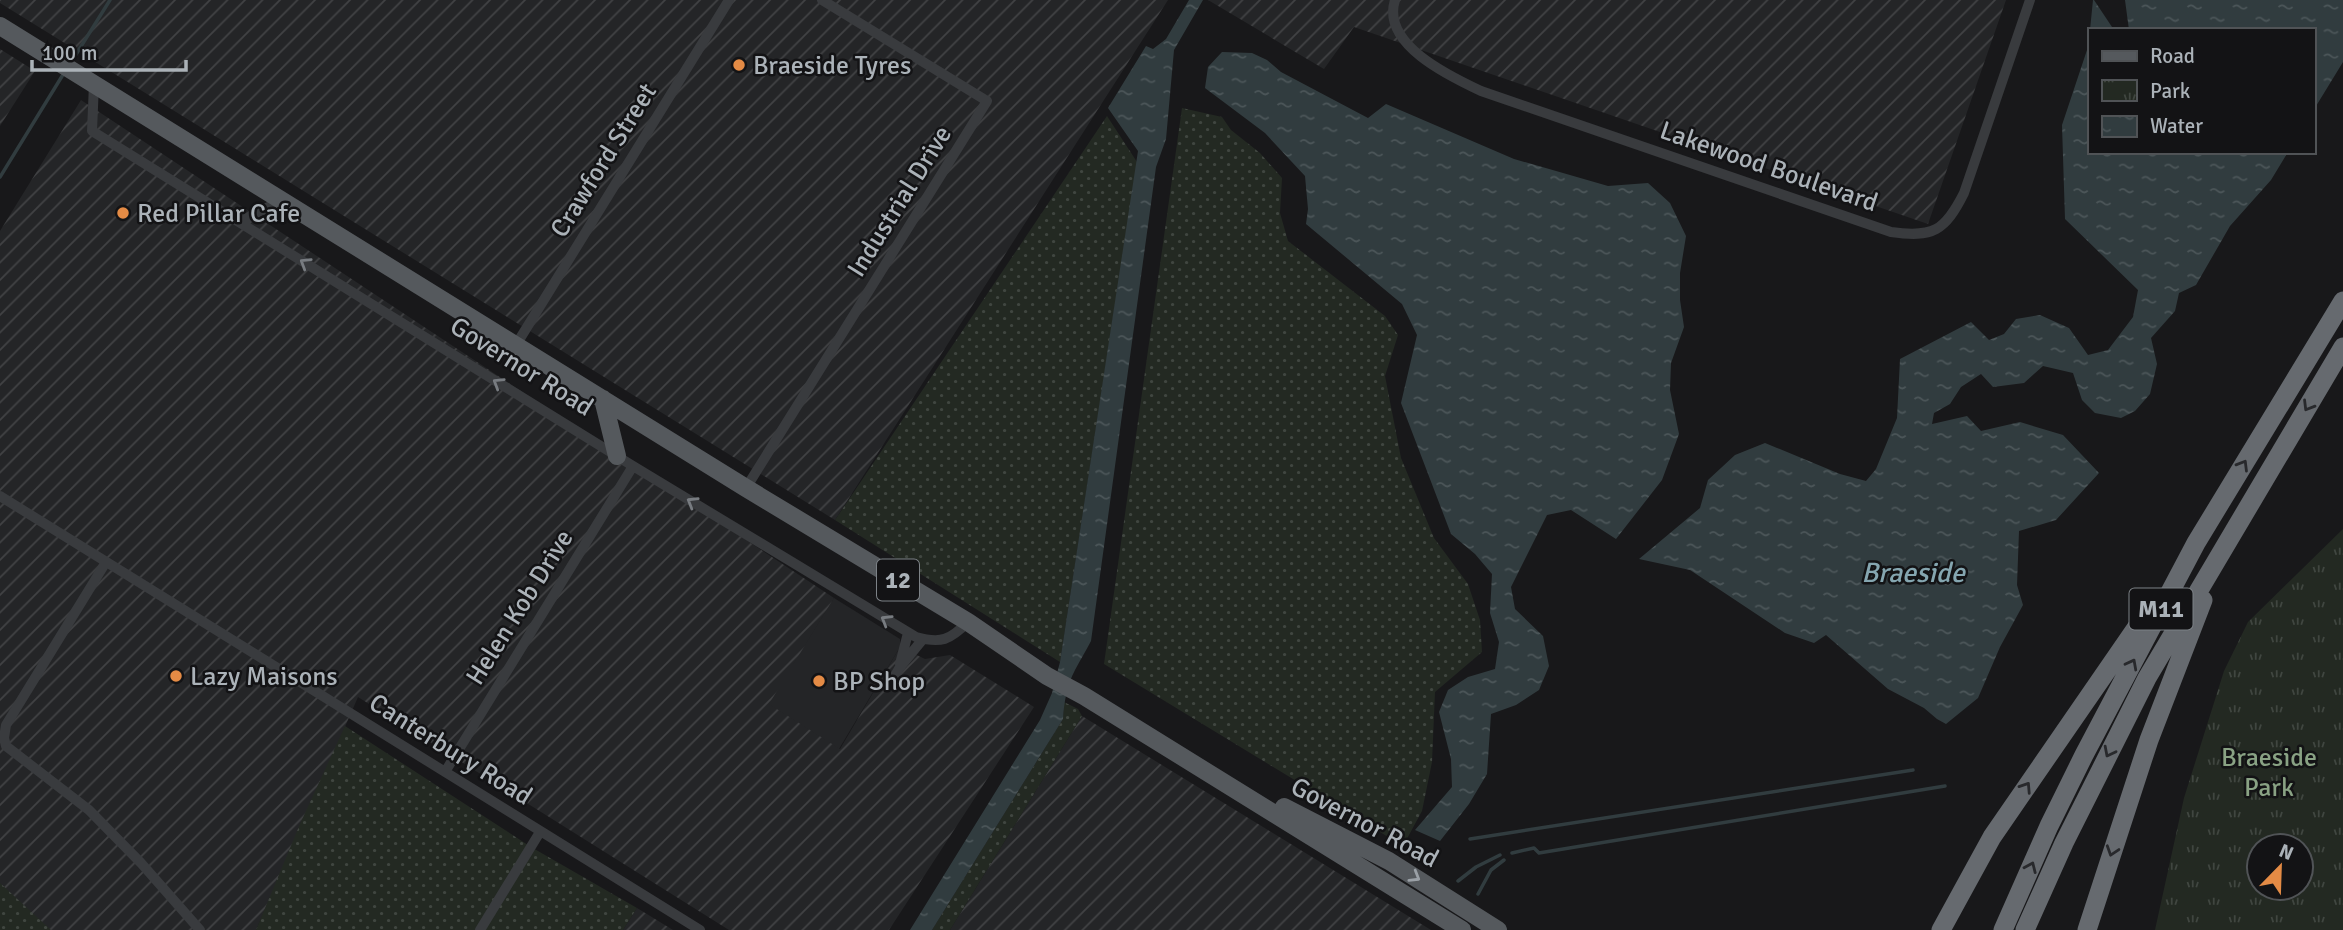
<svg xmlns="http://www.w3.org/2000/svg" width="2343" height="930" font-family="Signika,sans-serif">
<defs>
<pattern id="industrial-furrows" width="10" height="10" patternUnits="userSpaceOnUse" patternTransform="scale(1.75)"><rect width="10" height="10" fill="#242527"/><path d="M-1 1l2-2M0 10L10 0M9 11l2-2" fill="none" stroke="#414244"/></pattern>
<pattern id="grass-dots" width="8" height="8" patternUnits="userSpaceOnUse" patternTransform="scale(1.75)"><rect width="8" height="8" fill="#232922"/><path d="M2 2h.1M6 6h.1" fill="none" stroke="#404640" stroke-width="1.8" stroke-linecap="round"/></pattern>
<pattern id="park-tufts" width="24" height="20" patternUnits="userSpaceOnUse" patternTransform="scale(1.75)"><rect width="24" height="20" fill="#232922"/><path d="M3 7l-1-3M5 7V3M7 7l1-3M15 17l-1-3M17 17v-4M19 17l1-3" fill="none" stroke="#404640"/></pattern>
<pattern id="water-ripples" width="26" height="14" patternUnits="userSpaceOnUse" patternTransform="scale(1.75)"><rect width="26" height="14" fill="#313c3f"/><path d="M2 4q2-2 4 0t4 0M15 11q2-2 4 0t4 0" fill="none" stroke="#4c5659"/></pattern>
</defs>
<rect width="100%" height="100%" fill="#18181a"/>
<path fill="#242527" d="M834 598 900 639V647L839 749 768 704Z"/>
<path fill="url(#industrial-furrows)" d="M0 0H1168L835 520 0 3Z
M1208 0H2006L1928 224 1354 27 1324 69Z
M0 49 35 71 0 126Z
M81 100 834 598 769 704 840 749 900 647 925 659 950 655 1034 707 889 930H729L358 697 256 930H47L0 885V231Z
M1082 716 1431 930H950Z
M637 908 673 930H623Z"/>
<path fill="url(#grass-dots)" d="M1182 108 1222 117 1231 130 1260 153 1282 178 1280 213 1288 241 1385 316 1398 335 1385 376 1401 458 1434 538 1468 584 1480 620 1482 652 1435 692 1432 762 1422 811 1403 846 1104 664Z
M1107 116 1137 162 1060 662 835 520Z
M1064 702 1078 709 1082 716 950 930H932L1063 719Z
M345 726 531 847 637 908 623 930H256L300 824Z
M0 883 51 930H0Z"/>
<path fill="url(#park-tufts)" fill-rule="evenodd" d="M2343 529V930H2155L2184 798 2224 671 2248 622ZM2259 846H2301V888H2259Z"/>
<path fill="url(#water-ripples)" d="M1189 0H1203L1174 50 1166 139 1156 167 1091 641C1086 651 1080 660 1075 670 1067 685 1064 702 1063 719L932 930H910L1040 720 1052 693 1060 662 1138 151 1108 108 1146 46 1153 49 1166 39Z
M2093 0H2094L2114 30H2090Z
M2125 0H2343V62L2313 111V30H2129Z
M2089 44V152H2288L2271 180 2230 226 2196 285 2179 293 2175 311 2151 338 2157 364 2150 394 2135 411 2121 418 2095 413 2082 400 2073 373 2043 366 2024 383 1993 387 1981 374 1961 387 1950 404 1934 413 1932 424 1967 416 1981 431 2020 422 2063 435 2099 473 2056 520 2019 531 2017 585 2023 605 2000 647 1978 698 1946 724 1937 719 1924 708 1888 689 1826 635 1814 643 1785 633 1690 570 1639 559 1700 508 1708 480 1735 455 1765 443 1840 474 1866 481 1876 469 1897 418 1900 359 1971 322 1989 340 2004 334 2016 319 2040 315 2069 328 2088 355 2108 350 2133 317 2138 290 2065 219 2062 125Z
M1222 52 1252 53 1267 60 1281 72 1368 118 1386 104 1514 159 1608 186 1648 183 1670 203 1686 236 1680 273V300L1684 327 1671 363 1670 390 1679 434 1662 480 1616 539 1571 510 1547 515 1511 587 1515 609 1543 636 1549 666 1539 690 1516 705 1491 714 1487 774 1469 804 1440 841 1415 830 1452 787 1451 759 1439 712 1448 690 1468 677 1495 669 1499 642 1490 613 1492 574 1475 554 1451 534 1401 403 1417 335 1402 304 1306 224 1308 209 1305 176 1265 133 1205 88 1208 67Z"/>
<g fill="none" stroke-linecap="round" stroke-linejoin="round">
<path stroke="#313c3f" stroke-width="3.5" d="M70 64 110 0
M0 177 64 73
M1470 839 1913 770
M1512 853 1534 848 1539 853 1945 786
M1458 881 1476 867 1500 855
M1478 894 1491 870 1504 860"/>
<path stroke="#393b3e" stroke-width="10" d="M1395 0C1381 44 1449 76 1481 91L1891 232C1933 238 1945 231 1964 193L2030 0
M94 84 92 131 633 466 916 637C941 644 950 640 968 622
M239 222 282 200
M516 345 729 0
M746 488 987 101 822 0
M0 496 700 930
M106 562 6 725 4 738 6 746 89 810 141 863 200 930
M900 664 908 633
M890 684 900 667 923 639
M445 772 633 466
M480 930 540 832"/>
<path stroke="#55595d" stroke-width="18" d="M0 26 746 488 968 622 1047 676 1084 696 1462 930
M603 399 617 456
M1284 807 1389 861 1498 930"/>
<path stroke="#666a6f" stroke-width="19" d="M1941 930 1992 837 2150 608
M2003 930 2049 826 2084 755 2196 543 2343 301
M2025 930 2064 843 2147 678 2343 347
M2087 930 2149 740 2203 600"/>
</g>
<defs><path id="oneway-chevron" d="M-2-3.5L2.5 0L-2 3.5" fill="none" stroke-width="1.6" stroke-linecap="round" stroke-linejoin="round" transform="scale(1.75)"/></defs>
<g stroke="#787c81">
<use href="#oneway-chevron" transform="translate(305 263) rotate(-148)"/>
<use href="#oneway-chevron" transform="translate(498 383) rotate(-148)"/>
<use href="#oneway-chevron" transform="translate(692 502) rotate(-149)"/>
<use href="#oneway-chevron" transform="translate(886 620) rotate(-149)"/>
</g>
<g stroke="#28292c">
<use href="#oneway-chevron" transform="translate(2308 406) rotate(121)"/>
<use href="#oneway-chevron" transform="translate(2243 465) rotate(-59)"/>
<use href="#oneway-chevron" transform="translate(2132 664) rotate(-62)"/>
<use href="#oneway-chevron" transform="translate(2109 752) rotate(117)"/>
<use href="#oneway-chevron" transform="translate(2026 787) rotate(-57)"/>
<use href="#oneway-chevron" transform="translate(2112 851) rotate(108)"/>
<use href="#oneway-chevron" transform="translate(2031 867) rotate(-66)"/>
</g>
<use stroke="#9aa0a6" href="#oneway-chevron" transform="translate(1415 877) rotate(31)"/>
<g fill="#e48b45" stroke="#131315" stroke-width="2.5">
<circle cx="739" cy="65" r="7"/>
<circle cx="123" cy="213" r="7"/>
<circle cx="176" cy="676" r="7"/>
<circle cx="819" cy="681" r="7"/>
</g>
<g text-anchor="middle" stroke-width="5" stroke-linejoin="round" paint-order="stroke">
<g fill="#131315" stroke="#7d8287" stroke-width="2">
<rect x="877" y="559.5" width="42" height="41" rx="5"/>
<rect x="2129.5" y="588.5" width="63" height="41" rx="5"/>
</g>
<g font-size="24" font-weight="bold" fill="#abb2b8">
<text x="898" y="588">12</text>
<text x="2161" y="617">M11</text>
</g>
<g font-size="26" fill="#abb2b8" stroke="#131315" text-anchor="start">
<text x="753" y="74">Braeside Tyres</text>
<text x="137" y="222">Red Pillar Cafe</text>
<text x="190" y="685">Lazy Maisons</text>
<text x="833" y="690">BP Shop</text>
</g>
<g font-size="26" fill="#abb2b8" stroke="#131315">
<text transform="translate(603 160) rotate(-58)" y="9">Crawford Street</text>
<text transform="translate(1769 166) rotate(19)" y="9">Lakewood Boulevard</text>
<text transform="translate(899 201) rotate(-58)" y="9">Industrial Drive</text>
<text transform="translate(522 366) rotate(32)" y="9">Governor Road</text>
<text transform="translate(519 607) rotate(-58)" y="9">Helen Kob Drive</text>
<text transform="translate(451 749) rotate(32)" y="9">Canterbury Road</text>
<text transform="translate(1365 822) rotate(28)" y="9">Governor Road</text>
</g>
<g font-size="26" fill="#89a284" stroke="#131315">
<text x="2269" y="766">Braeside<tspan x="2269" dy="30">Park</tspan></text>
</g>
<g font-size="28" font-style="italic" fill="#85a6b0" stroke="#131315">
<text x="1913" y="582">Braeside</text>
</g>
</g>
<rect x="2088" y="28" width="228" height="126" fill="#131315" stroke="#505356" stroke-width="2"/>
<rect x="2102" y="51" width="35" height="10" fill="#55595d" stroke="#505356" stroke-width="2"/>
<text x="2150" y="63" font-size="21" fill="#abb2b8">Road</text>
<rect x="2102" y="80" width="35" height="21" fill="url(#park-tufts)" stroke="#505356" stroke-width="2"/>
<text x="2150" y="98" font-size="21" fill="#abb2b8">Park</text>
<rect x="2102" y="116" width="35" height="21" fill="url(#water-ripples)" stroke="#505356" stroke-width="2"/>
<text x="2150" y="133" font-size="21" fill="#abb2b8">Water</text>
<g transform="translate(2280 867) rotate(23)"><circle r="33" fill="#131315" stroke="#505356" stroke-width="2"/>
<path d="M0-5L12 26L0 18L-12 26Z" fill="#e48b45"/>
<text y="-10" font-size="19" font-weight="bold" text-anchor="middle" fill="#abb2b8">N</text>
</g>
<path d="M32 60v10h154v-10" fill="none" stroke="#abb2b8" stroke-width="3.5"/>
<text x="42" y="60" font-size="21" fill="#abb2b8" stroke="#131315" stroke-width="5" paint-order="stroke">100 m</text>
</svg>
